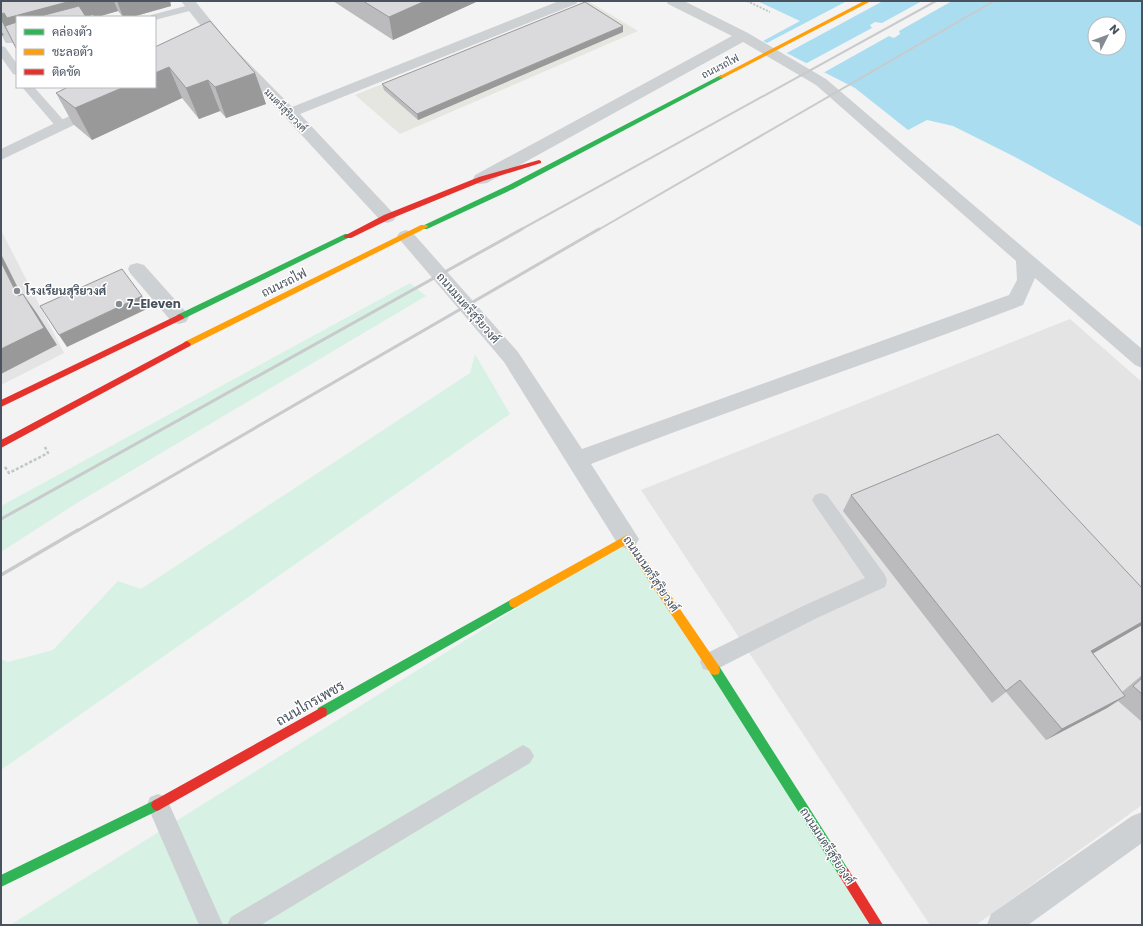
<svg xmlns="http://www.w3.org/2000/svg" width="1143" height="926" font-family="Poppins,Sarabun,sans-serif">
<rect width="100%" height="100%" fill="#f3f3f3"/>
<path fill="#e6e6e1" d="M588 1 638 31 400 134 355 95Z"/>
<path fill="#e5e4e5" d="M1 230 64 353 1 385Z
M1070 319 1142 382V805L976 925H930L641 490Z"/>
<path fill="#d7f2e4" d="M410 283 426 296 77 503 1 552V506Z
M475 354 510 414 1 770V659L8 662 53 650 118 581 141 589 470 373Z
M627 539 874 925H10Z"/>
<path fill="#abddf0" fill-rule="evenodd" d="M757 1H1142V227L1015 157 953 126 927 120 908 130 855 88 763 41 800 21ZM1095 24H1119V48H1095Z"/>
<path fill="#f3f3f3" d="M847 1H883L785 54 765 44Z
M922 1H952L899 31 900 34 894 38 889 36 823 73 805 64 872 28 870 25 875 22 882 23Z"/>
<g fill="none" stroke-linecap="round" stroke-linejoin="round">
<path stroke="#bbc8c4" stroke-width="2" stroke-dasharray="2 1.5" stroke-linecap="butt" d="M747 1 770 12"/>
<path stroke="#bbc8c4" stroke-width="2.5" stroke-dasharray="3 2" stroke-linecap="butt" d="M5 467 9 473 48 453 45 447"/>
<path fill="#ced1d3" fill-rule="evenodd" d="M193 4 198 7 197 9 155 20V17H150L151 15Z
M1 22 5 23 16 41 14 43H6C1 36 1 31 1 22Z
M1 46 5 47 17 64V75L13 74 1 57Z
M22 87H34L66 123 68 126 66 129H58Z
M821 493 827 495 885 575 887 581 885 587 817 618 717 669 710 671 703 669 700 662 703 655 803 606 865 578 815 505 812 500 815 495Z
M523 745 530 749 534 756 530 763 261 925H227L231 917Z
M158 794 166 797 223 925H199L147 805 150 797Z"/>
<path fill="#ced1d3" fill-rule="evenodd" d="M181 1H195L230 44 292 107 559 1H578L576 4 300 114 393 213 396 217 393 221 387 223 381 221 284 116 220 50Z
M666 1H684L748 33 826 79 1142 349V368L1135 365 1035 278 1023 305C880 360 734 408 591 464L639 539 635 546 627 549 619 546 504 362 400 240 397 236 400 232 406 230 412 232 518 352 582 449 1009 295 1017 280 1016 261 816 85 743 42 487 183 481 184 475 183 473 179 475 175 732 36 668 4Z
M130 87H150L147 90 1 160V149Z
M137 263 144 265 186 312 189 317 186 322 179 324 172 322 130 273 128 269 130 265Z
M1142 812V843L1028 925H987L991 914 1132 816Z"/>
<path fill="#30b455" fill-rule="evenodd" d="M721 75 724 77 723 78 513 189 427 229H421L420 227 509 185Z
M345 234H351L352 236 183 319H177L176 317 177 315Z
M514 598 518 600 519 603 518 606 326 716 322 717 318 716 317 712 318 708Z
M715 665 719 666 848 869 850 873 848 877 844 879 840 877 711 674 710 670 711 666Z
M157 799 161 801 163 805 161 809 1 887V875Z"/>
<path fill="#ff9f0a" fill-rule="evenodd" d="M864 1H871L723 78 718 77Z
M421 225H427L428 227 190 346 187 347 183 344 184 342Z
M627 535 630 536 719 666 720 670 719 674 715 675 711 674 625 545 518 606 514 608 510 606 509 603 510 600Z"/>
<path fill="#e5322d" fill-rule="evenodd" d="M539 160 541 161V163L483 181 390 219 351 238H345L344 236 384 215 479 177Z
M180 314 184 317 183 319 1 407V400Z
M187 341 191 344 190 346 1 448V440Z
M322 707 326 708 327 712 326 716 161 809 157 811 153 809 151 805 153 801Z
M844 867 848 869 883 925H870L840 877 838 873 840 869Z"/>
<path stroke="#c8cacc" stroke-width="2" d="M520 230 936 1
M598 230 994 1"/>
<path stroke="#c8cacc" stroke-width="3" d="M1 519 522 229
M77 531 599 229"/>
<path stroke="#c8cacc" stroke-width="3.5" d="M1 575 78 530"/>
</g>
<path fill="#bbbbbd" d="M1 1H170L171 6 132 17H123L118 11 97 17H94L93 15 86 17 17 50 1 20Z
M333 1H476V2L393 40Z
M623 32 418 120 384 90 382 84Z
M155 47 255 73 266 104 226 118 220 111 199 119 182 98 92 140 73 124 56 93Z
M851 495 1142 625 1093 653 1122 692 1142 675V722L1118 701 1107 708 1046 740 1006 692 992 703 843 511Z"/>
<path fill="#99999a" d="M71 1H87L93 15 86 17H17V36L8 32 1 20V14Z
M87 1H114L118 11 97 17H94Z
M117 1H170L171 6 132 17H123Z
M425 1H476V2L393 40 389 17Z
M623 26V32L418 120 417 114Z
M1 31 4 35 1 36Z
M169 67 182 98 92 140 75 108 124 87H155V73Z
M255 73 266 104 226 118 215 87Z
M208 80 220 111 199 119 186 88Z
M1 254 31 314 18 296 1 262Z
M23 294 36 312 57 345 1 374V349Z
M142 296 149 308 67 347 59 335Z
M1142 622V625L1075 664 1091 651Z
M1125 696 1107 708 1046 740 1062 729Z"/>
<path fill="#dadadc" stroke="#99999a" d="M1 1H71L7 18 4 13 1 14Z
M363 1H425L389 17Z
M585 2 623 26 417 114 382 84Z
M79 6 86 17H37Z
M210 21 255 73 215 87 208 80 186 88 169 67 155 73V47Z
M17 22V48H16L5 26Z
M68 87H124L75 108 56 93Z
M1 262 18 296 23 294 44 328 1 349Z
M122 269 142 296 59 335 40 306Z
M998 434 1142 588V622L1091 651 1125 696 1062 729 1020 680 1006 691 851 495Z
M1142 678V694L1133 686Z"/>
<g fill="#848b93" stroke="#fff" stroke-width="1.5">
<circle cx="17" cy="291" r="4"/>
<circle cx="119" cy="304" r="4"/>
</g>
<g text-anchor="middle" stroke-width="3" stroke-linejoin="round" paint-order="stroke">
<g font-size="10" fill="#495360" stroke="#fff">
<text transform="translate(720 66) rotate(-27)" y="4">ถนนรถไฟ</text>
<text transform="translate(286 110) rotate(46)" y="4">มนตรีสุริยวงศ์</text>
</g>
<g font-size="12" fill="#495360" stroke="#fff">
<text transform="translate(284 283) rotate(-26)" y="4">ถนนรถไฟ</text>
<text transform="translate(468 308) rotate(49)" y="4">ถนนมนตรีสุริยวงศ์</text>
<text transform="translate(651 574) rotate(56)" y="4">ถนนมนตรีสุริยวงศ์</text>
<text transform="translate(827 846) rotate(57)" y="4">ถนนมนตรีสุริยวงศ์</text>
</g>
<g font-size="12" font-weight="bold" fill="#495360" stroke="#fff" text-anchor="start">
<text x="25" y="295">โรงเรียนสุริยวงศ์</text>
<text x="127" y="308">7-Eleven</text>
</g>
<g font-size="14" fill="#495360" stroke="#fff">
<text transform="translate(310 703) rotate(-30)" y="5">ถนนไกรเพชร</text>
</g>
</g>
<rect width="1143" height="926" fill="none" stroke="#495360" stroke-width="4"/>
<rect x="16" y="16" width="140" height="72" fill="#ffffff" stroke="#b6babf"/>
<rect x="24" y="29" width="20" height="6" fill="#30b455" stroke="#b6babf"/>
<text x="52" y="36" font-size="12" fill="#495360">คล่องตัว</text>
<rect x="24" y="49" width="20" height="6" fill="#ff9f0a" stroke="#b6babf"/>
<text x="52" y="56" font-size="12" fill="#495360">ชะลอตัว</text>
<rect x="24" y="69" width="20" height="6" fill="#e5322d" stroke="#b6babf"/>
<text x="52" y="76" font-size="12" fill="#495360">ติดขัด</text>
<g transform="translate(1107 36) rotate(48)"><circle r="19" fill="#ffffff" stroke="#b6babf"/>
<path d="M0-3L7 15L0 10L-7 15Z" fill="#848b93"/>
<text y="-6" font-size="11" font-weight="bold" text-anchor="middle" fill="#495360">N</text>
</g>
</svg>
